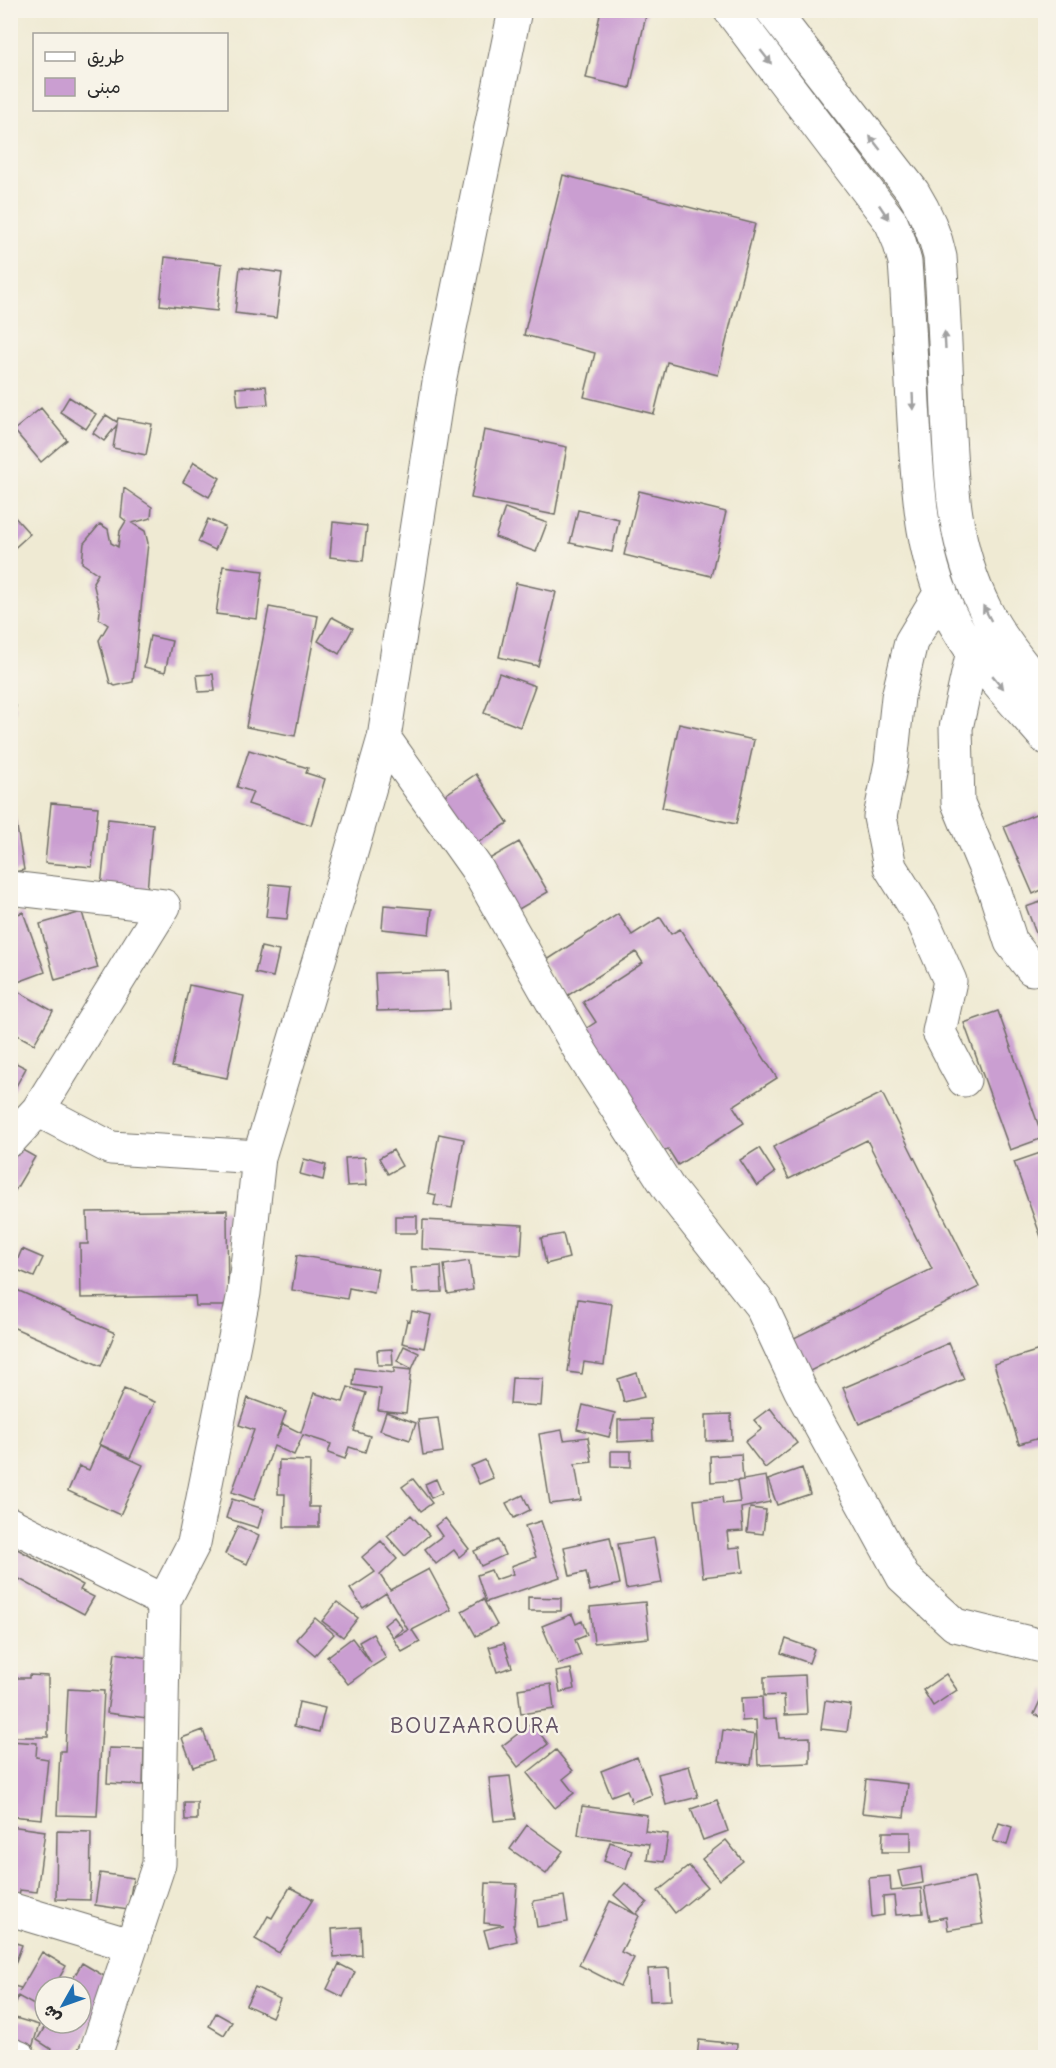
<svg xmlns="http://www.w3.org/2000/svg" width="1056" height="2068" font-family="Delius,'Playpen Sans Arabic',sans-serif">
<rect width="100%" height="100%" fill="#f7f3e8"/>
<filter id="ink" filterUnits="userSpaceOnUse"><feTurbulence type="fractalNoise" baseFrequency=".0167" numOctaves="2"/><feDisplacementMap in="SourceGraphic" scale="12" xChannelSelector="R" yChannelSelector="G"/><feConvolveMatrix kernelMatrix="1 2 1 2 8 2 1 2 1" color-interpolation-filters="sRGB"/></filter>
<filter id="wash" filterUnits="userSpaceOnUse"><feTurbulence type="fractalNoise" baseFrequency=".008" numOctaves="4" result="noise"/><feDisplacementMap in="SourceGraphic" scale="24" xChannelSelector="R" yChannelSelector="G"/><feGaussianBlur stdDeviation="1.35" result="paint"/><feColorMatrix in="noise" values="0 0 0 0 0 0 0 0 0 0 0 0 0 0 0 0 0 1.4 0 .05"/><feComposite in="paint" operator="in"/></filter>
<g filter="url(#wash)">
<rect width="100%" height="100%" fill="#efead3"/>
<g id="blocks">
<path fill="#ca9ed1" d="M601 10 647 11 630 88 586 78Z
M563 175 755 224 718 375 667 362 654 414 584 397 595 353 524 335Z
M165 257 222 264 217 311 160 305Z
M240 267 282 273 276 318 235 313Z
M266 386 268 404 238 406 236 388Z
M69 397 96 414 86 429 60 412Z
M41 408 67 440 41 462 14 430Z
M106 415 117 422 118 418 152 424 146 455 113 448 117 425 104 441 93 433Z
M484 430 567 447 555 515 471 498Z
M194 462 220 478 209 497 183 482Z
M124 488 152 507 151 518 132 523 145 531 148 543 133 682 115 686 110 683 99 640 108 625 99 619 100 611 93 582 98 574 82 563 84 543 100 524 108 529 111 543 118 547 120 531 126 521 121 517Z
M639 491 726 512 711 576 624 555Z
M505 508 547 523 536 552 495 537Z
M578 510 619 519 612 552 570 543Z
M10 512 30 534 10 552Z
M208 519 225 527 215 550 198 542Z
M333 522 367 526 363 561 330 557Z
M223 566 263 571 257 619 216 614Z
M516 583 556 592 538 666 499 657Z
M269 607 318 616 295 736 246 727Z
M332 617 353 628 339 654 318 641Z
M150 636 172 641 165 672 144 667Z
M499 673 535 686 520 727 484 713Z
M213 674 215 691 199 692 197 675Z
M10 704 16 706 11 725H10Z
M679 724 754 740 736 824 662 808Z
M249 750 308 768 306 773 325 779 311 825 248 804 253 792 237 787Z
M476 774 508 823 468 849 436 801Z
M51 803 98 807 92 867 45 863Z
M10 809H14L24 870 10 873Z
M1038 813 1046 829V888L1033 894 1004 827Z
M108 819 153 824 147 891 101 887Z
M519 842 548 892 507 916 477 866Z
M270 884 291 886 287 919 266 917Z
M1046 900V957H1045L1026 907Z
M384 905 432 909 429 934 382 929Z
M23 912 45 972 10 985V917Z
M82 912 98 968 55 980 40 924Z
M618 914 632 935 660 917 671 934 680 929 777 1078 733 1106 744 1123 678 1165 668 1149 663 1152 584 1030 596 1022 583 1002 643 963 636 952 567 996 544 962Z
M261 947 279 951 273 977 255 973Z
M448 971 450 1009 377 1011 375 973Z
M189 985 244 996 227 1078 172 1067Z
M12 988 53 1011 34 1044 10 1031Z
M998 1011 1043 1138 1010 1150 964 1023Z
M10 1060 26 1068 10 1097Z
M882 1093 979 1287 802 1375 786 1342 932 1269 867 1140 789 1179 773 1147Z
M439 1134 464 1139 452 1208 434 1205 436 1195 428 1193Z
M10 1143 35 1157 10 1199Z
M759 1148 775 1173 757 1186 740 1160Z
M393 1150 402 1166 388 1174 379 1158Z
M1046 1151V1248H1045L1014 1162Z
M365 1157 367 1185 347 1186 345 1158Z
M304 1159 326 1165 323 1180 300 1174Z
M227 1210 228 1306H196L195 1296 81 1298 80 1244H88L87 1212Z
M395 1216H417V1233H395Z
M423 1220 523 1225 521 1255 422 1249Z
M563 1234 569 1258 546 1264 541 1238Z
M22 1249 43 1258 34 1277 15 1269 10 1279V1266L14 1268Z
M297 1255 378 1269 374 1293 349 1288 347 1299 292 1290Z
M469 1261 473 1290 448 1294 444 1265Z
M441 1266 442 1292 413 1293 411 1268Z
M10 1287 115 1333 101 1366 10 1326Z
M578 1299 612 1304 604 1365 584 1362 582 1374 568 1372Z
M412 1311 431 1315 424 1348 402 1343 407 1320 410 1321Z
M949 1343 964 1379 859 1424 843 1388Z
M404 1346 419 1353 412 1369 397 1361Z
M1046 1348V1436L1019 1444 994 1364Z
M392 1349 393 1365H378L377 1350Z
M355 1368 394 1373V1368L411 1370 406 1413 378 1410 381 1389 353 1385Z
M637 1373 644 1397 624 1402 618 1379Z
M512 1378 543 1379 541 1406 510 1404Z
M348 1387 366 1393 354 1431 370 1436 365 1452 349 1447 345 1459 328 1453 331 1444 303 1435 294 1455 274 1446 254 1500 232 1492 254 1430 239 1425 248 1398 286 1412 276 1439 283 1424 301 1433 314 1393 343 1402Z
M124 1389 155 1402 130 1458 99 1444Z
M583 1405 615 1413 609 1437 577 1429Z
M770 1408 797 1443 765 1468 745 1442 762 1429 754 1420Z
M386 1412 416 1423 410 1440 380 1430Z
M731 1414 732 1440 706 1441V1415Z
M438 1418 443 1452 423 1455 418 1420Z
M652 1419 653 1440 618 1442V1420Z
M562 1430 564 1440 588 1437 592 1462 575 1464 581 1500 550 1504 539 1434Z
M100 1445 143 1465 120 1515 68 1491 79 1466 89 1470Z
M611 1451H631V1467L611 1466Z
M741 1454 743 1480 711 1482 710 1456Z
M279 1460 310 1461 309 1507H319V1527H284L285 1494H278Z
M485 1460 493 1478 479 1484 471 1466Z
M802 1468 810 1494 777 1505 768 1480Z
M766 1476 770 1502 741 1508 743 1531 727 1532 729 1548 740 1547 743 1572 703 1577 694 1500 722 1497 723 1504 740 1502 737 1481Z
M413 1479 432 1503 421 1511 402 1487Z
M436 1479 442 1493 431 1498 425 1484Z
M523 1495 530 1510 514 1518 506 1503Z
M232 1499 264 1509 258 1528 226 1518Z
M750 1508 766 1510 763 1534 747 1532Z
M411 1515 429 1535 405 1556 387 1536Z
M445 1518 469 1549 459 1557 454 1550 436 1564 425 1549 442 1536 435 1526Z
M541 1521 560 1577 486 1602 477 1575 491 1570 495 1580 513 1574 511 1566 536 1557 525 1526Z
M238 1526 259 1536 247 1564 225 1554Z
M610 1537 620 1584 590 1591 586 1572 570 1576 564 1547Z
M654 1538 662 1583 626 1589 618 1544Z
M498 1540 505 1555 481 1566 474 1551Z
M381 1541 397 1559 380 1575 390 1590 429 1569 451 1610 412 1630 420 1642 402 1652 393 1638 408 1630 386 1593 363 1608 350 1589 375 1572 362 1557Z
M10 1545 83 1585 80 1590 94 1597 84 1614 10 1574Z
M528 1597 561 1598V1611H528Z
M483 1599 497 1625 476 1636 462 1611Z
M337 1602 358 1618 343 1637 322 1621Z
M645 1602 649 1638 594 1643 590 1607Z
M572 1614 576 1624 582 1621 587 1635 575 1640 581 1655 558 1664 542 1626Z
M394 1617 403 1629 393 1637 384 1625Z
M315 1618 334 1634 315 1655 296 1639Z
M373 1634 386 1658 373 1666 348 1684 327 1657 352 1638 371 1663 359 1642Z
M786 1639 814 1649 809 1663 781 1653Z
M504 1643 512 1667 497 1672 489 1647Z
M115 1653 155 1659 147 1718 107 1713Z
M571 1669 575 1689 560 1692 556 1672Z
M946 1674 957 1690 933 1706 923 1690Z
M29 1675 48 1676V1737H10L12 1678H29Z
M805 1675 807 1714 785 1715 784 1695 764 1696V1677Z
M551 1684 554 1709 521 1714 518 1689Z
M1046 1688V1720L1034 1714Z
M68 1689 104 1691 97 1816 57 1815 60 1751H65Z
M762 1697 763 1719 777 1718 779 1738 810 1737V1763L758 1765 756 1720 742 1721 741 1698Z
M825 1701 851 1705 847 1732 821 1729Z
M299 1702 325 1708 319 1732 294 1726Z
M532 1723 548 1744 518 1767 502 1746Z
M203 1730 213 1760 193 1767 182 1738Z
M723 1730 755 1735 751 1765 719 1761Z
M10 1741 37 1743 36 1757 48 1759 42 1819 10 1816Z
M109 1748 144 1749 143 1785 107 1783Z
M556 1750 573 1771 563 1779 574 1793 555 1808 527 1773Z
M637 1757 652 1795 632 1802 627 1790 611 1796 601 1771Z
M689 1766 698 1797 666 1805 658 1774Z
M510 1776 516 1819 494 1821 489 1778Z
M866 1779 908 1784 904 1817 862 1813Z
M717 1800 728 1831 703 1840 691 1809Z
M184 1802H197V1820H185Z
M582 1806 647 1815 645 1831 668 1834 664 1862 647 1860 649 1844 578 1835Z
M999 1823 1012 1827 1007 1845 993 1841Z
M527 1825 563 1851 546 1874 510 1849Z
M10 1826 45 1831 37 1892 20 1890 18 1904 10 1903Z
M57 1831 91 1832 90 1900 56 1899Z
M883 1832H911V1852H882Z
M726 1840 743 1861 719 1880 702 1859Z
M610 1842 632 1850 626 1869 604 1861Z
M689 1866 707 1887 675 1913 658 1891Z
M921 1867 923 1883 902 1887 898 1871Z
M100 1873 133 1878 128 1910 95 1905Z
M890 1876 891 1891 921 1888 923 1913 896 1915 894 1896 883 1897 884 1915 872 1917 869 1878Z
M974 1877 983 1924 948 1930 946 1917 930 1920 924 1887Z
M486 1883 517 1884 514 1925H513L517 1941 489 1948 484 1930 504 1925 484 1923Z
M625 1883 647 1902 636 1914 639 1916 621 1952 634 1958 620 1986 579 1965 610 1901 635 1914 614 1895Z
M290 1887 313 1899 279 1953 255 1939 268 1916 272 1918Z
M564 1896 568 1922 537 1927 533 1901Z
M361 1927 362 1955 334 1957 332 1929Z
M10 1941 22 1945 15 1964 10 1962Z
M42 1952 66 1966 54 1987H45V2002L41 2009 18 1996 12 2017 39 2025 32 2048 10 2041V1985L21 1988 19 1992Z
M82 1963 116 1983 73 2058H47L51 2049 37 2040 47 2023H81V1987H68Z
M339 1964 355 1972 343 1997 327 1989Z
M669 1968 671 2000 650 2001 648 1969Z
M255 1987 280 1999 272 2017 246 2005Z
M216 2013 232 2022 224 2035 209 2026Z
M699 2040 737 2044 736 2058H697Z"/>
</g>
</g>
<g filter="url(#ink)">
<use href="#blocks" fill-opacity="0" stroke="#706e66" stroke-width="1.5"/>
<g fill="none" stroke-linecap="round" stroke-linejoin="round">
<defs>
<path id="minor" d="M730 10 891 222 899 241 905 262C909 315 911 368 914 421 918 490 921 562 955 624 979 666 1015 702 1046 738
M772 10 913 192C926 213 935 233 940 257 944 309 946 361 948 413 951 482 953 545 985 609 1001 640 1024 667 1046 695
M941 592 911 642 898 697 891 763 880 817 890 867 922 918 950 981 939 1032 964 1080 953 1060
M973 651 956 728 958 803 995 892 1011 942 1032 969
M384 738 477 869 582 1054 669 1189 761 1306 800 1389 903 1577 955 1625 1046 1647
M10 888 164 906 38 1110
M10 1140 38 1110 111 1148 259 1157
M10 1524 164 1601
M10 1909 130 1945
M10 2054 20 2058
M94 2058 159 1864 164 1601 194 1543 244 1293 259 1157 340 891 384 738 439 382 515 10"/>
</defs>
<use href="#minor" stroke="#706e66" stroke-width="35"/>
<use href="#minor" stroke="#fff" stroke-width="33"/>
</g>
<defs><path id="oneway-solid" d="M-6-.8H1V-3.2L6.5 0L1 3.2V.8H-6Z" transform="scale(1.5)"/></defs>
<g fill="#a0a0a0">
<use href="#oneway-solid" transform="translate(766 57) rotate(52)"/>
<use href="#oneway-solid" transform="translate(875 143) rotate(-128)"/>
<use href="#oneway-solid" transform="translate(884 212) rotate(56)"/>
<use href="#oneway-solid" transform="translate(945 340) rotate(-93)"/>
<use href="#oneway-solid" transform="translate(913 402) rotate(87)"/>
<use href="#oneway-solid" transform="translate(987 613) rotate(-118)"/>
<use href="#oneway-solid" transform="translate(998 682) rotate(50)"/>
</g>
</g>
<g text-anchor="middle" stroke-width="5" stroke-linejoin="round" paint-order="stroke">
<g font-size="21" letter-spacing="1.5" fill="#635365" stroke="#f7f3e8">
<text x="475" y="1733">BOUZAAROURA</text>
</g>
</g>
<rect width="1056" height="2068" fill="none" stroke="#f7f3e8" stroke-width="36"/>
<rect x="33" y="33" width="195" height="78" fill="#f7f3e8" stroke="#a5a39c" stroke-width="1.5"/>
<rect x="45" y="52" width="30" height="9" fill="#ffffff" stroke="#a5a39c" stroke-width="1.5"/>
<text x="87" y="63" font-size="18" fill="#2b2b2b">طريق</text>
<rect x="45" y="78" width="30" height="18" fill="#ca9ed1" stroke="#a5a39c" stroke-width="1.5"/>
<text x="87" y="93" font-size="18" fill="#2b2b2b">مبنى</text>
<g transform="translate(63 2005) rotate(230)"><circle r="28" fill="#f7f3e8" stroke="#a5a39c" stroke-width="1.5"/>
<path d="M0-4.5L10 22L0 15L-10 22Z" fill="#1f6fb2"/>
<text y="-9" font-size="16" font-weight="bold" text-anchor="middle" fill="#2b2b2b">ش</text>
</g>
</svg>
